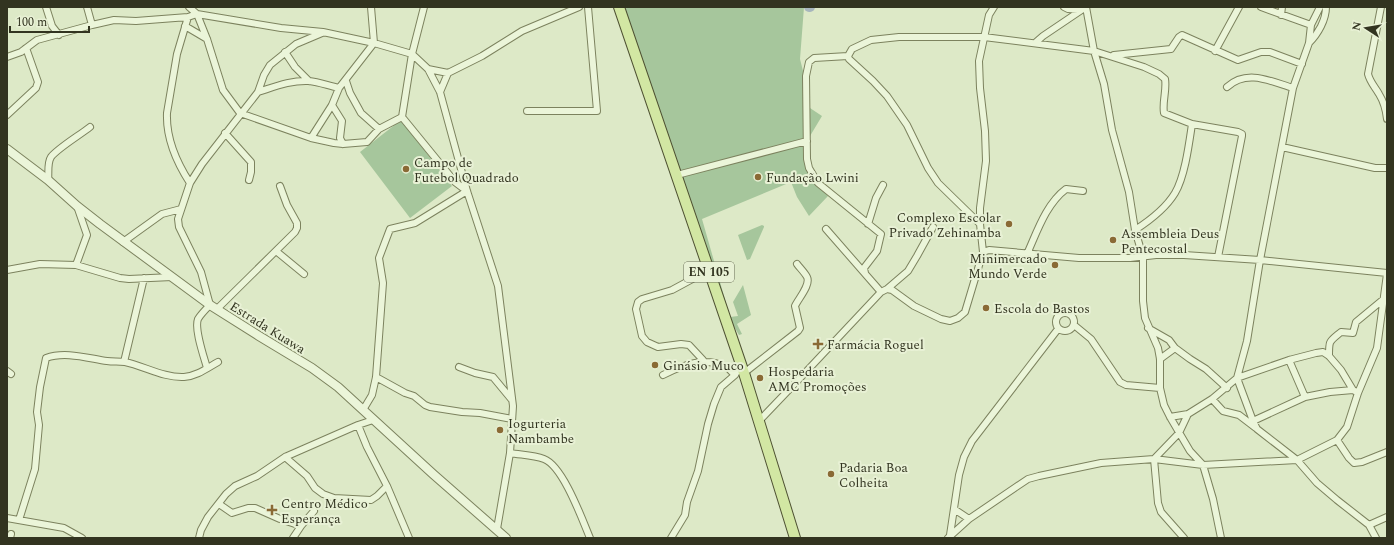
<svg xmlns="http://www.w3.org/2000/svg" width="1394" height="545" font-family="Spectral,serif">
<rect width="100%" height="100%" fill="#dde9c7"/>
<path fill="#a6c69c" d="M623 7H804L800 59 806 83 807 106 822 116 807 141V159L818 183 809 178 828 196 809 216 797 197 791 182 702 219 730 317 738 316 733 302 743 285 751 315 737 324 742 334 739 335 729 318Z
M401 120 452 186 410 218 360 152Z
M762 225 764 226V227L750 259 747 260 738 235Z"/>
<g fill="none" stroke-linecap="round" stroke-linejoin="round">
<path stroke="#a7b6bd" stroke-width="10" d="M809 7H810"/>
<defs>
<path id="minor" d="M46 7 52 26 59 35
M87 7 92 25
M189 7 197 14 207 39 223 90 240 113 311 138 334 143 343 144 367 142 379 129 402 117 455 182 467 191 415 223 390 229 379 258 383 283 376 377 372 395 363 410
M1064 7 1068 9 1081 10
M1086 7 1094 51 1104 84 1112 130 1129 192 1135 230 1143 257V301L1145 318 1158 348 1160 359V388L1164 405 1170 417 1190 451 1203 465 1213 499 1221 538
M1261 7 1311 25
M1381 7 1368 74C1370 82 1375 87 1379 94 1384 102 1386 110 1387 119
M1281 15 1282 7
M188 17 177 54 167 113C166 137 177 163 190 183
M185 26 207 39
M1035 43 1043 36 1086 7
M1309 43C1318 34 1326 20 1326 7
M1215 51 1239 7
M285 52 295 67 309 81
M1114 55 1171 49 1179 37 1182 35 1238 60 1261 52H1270L1302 64
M848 56 814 58 809 62 806 76 807 159 809 168 818 183 881 234 877 251 864 268 865 273
M7 57 21 52 37 40 92 25 114 20 136 21 188 17 197 14 281 28 323 32 374 43 412 54 428 69 440 92 467 191 498 286 513 406 510 453 497 529
M428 69 448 73 482 56 522 31 579 7
M346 81 350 93 361 113 379 129
M1227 87C1247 69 1270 81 1293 88
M258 92C274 87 291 80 309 81 319 82 329 86 339 88
M440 92 448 73
M332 105 342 121 340 138 343 144
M527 111H597L588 7
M7 115 36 88 38 82 26 48
M402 117 412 54 424 7
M225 133 251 162V172L249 180
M311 138 332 105 339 88 374 43 371 7
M1282 147 1375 168H1387
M677 175 807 141
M48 180C49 173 47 163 51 157 58 148 80 135 90 127
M868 224 876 198 883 185
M980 224 938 183 928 168 907 125 887 96 873 81 849 59 848 56 852 49 871 40 899 37H984L1094 51 1144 67 1159 74 1165 79C1167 90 1162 102 1164 113L1192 124 1238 132 1242 134V136L1218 257
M826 229 881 292
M1135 230C1149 221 1166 208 1175 193 1185 176 1189 144 1192 124
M123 242 162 214 181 209
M276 251 304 274
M983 252 989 250 1079 258H1130L1156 255H1184L1260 260 1387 273
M1027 254C1037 232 1046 204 1066 189L1083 191
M76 265 87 235 77 206
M7 270 40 264 76 265 120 278 129 279 172 277
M887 289 908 271 917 256 933 227
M217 309 295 232 297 228V223L287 205 280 186
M1056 322a9 9 0 1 1 18 0a9 9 0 1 1-18 0Z
M1074 325 1091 339 1120 382 1126 385 1160 388
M1148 328 1169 340 1175 348 1190 359 1206 369 1227 388
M1329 356C1329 340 1329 342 1341 332L1353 333 1356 322 1385 298
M1160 359 1175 348
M703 360 689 345 681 344 658 347 647 342 642 336 636 309 638 302 642 299 672 290 709 270
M1289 360 1305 397
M124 362 144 278
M459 367 475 373 493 377 512 400
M207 368C204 357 194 329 198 319 201 314 206 309 210 305L201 272 179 227 178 219 190 183 202 164 258 92 264 75 270 65 296 44 322 33
M7 371 11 374
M744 373 798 331 800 328 795 306C798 299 811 285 807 277 805 273 800 268 797 264
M663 375C683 365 704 356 726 367 729 368 732 373 735 375
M376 377 405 393 414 396 425 405 430 407 462 412 480 413 512 419
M1358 393 1353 390 1341 370 1329 356 1323 352 1316 353 1289 360 1237 378 1253 421 1257 429 1297 460 1317 483 1337 500 1369 525 1376 538
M1212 399 1223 411 1239 415 1256 428
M1170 417 1188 414 1212 399 1237 378 1247 341 1260 260 1293 88 1309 43 1311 25 1320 7
M759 421 803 375 881 292 887 289 892 290 914 306 941 319 950 321 958 318 965 312 983 252 980 224V208L986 161 985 131 980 88 979 61 989 15 994 7
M1253 421 1305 397 1330 392 1353 390
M358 425 367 447 387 486 409 538
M1337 440 1349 458 1354 463 1362 462 1387 452
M510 453C521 455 533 455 544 459 563 466 582 519 590 538
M285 457 307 476 315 488 323 494 334 498 371 500 377 496 387 486
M219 504 232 513 248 508H255L280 519 301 526 314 511
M954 509 969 519
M7 518 64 528 82 538
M19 520 35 469 39 425 37 412 40 387 46 358C65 351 87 358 107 361 113 362 119 361 125 362 144 366 164 378 184 377 197 376 207 368 218 362
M1369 525 1387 517
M950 535 959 475 964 457 972 441 1058 329
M10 538 11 534
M199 538 201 530 208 517 226 494 235 486 257 476 285 457 358 425 373 420
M293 538 301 526
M671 538 685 515 687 502 698 471 708 424 714 404 721 387 735 375 741 365
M948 538 969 519 1016 487 1028 479 1039 476 1101 463 1154 459 1203 465 1297 460 1337 440 1347 427 1358 393 1377 348 1387 274
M1184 538 1161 512 1158 503 1154 459 1179 433 1188 414"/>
<path id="tertiary" d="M7 149 48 180 77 206 100 224 210 305 259 336 312 368 338 387 433 474 506 538"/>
<path id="primary" d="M619 7 744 373 795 538"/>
</defs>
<use href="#minor" stroke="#7c825e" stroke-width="8"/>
<use href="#tertiary" stroke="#7c825e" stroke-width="10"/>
<use href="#primary" stroke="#4e5132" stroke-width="12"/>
<use href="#minor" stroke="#ebf5d9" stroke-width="6"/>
<use href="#tertiary" stroke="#ebf5d9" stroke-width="8"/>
<use href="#primary" stroke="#d2e7a3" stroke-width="10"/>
</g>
<g fill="#8a6a35" stroke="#e8f1d5" stroke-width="1.5">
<circle cx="406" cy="169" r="4"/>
<circle cx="758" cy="177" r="4"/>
<circle cx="1009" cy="224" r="4"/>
<circle cx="1113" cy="240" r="4"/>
<circle cx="1055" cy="265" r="4"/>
<circle cx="986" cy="308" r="4"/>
<path d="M816 338h4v4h4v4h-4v4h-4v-4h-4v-4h4z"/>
<circle cx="655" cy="365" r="4"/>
<circle cx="760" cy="378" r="4"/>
<circle cx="500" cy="430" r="4"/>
<circle cx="831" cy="474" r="4"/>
<path d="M270 504h4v4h4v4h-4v4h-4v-4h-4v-4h4z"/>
</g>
<g text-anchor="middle" stroke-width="4" stroke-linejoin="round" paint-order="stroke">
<rect fill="#e8f1d5" stroke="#696d56" stroke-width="1" x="684" y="262" width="50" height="20" rx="3"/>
<g font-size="12" font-weight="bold" fill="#323420">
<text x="709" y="276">EN 105</text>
</g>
<g font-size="13" fill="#323420" stroke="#e8f1d5" text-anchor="start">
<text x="414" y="167">Campo de<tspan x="414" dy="15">Futebol Quadrado</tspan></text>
<text x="766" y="182">Fundação Lwini</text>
<text x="1001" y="222" text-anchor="end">Complexo Escolar<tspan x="1001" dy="15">Privado Zehinamba</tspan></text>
<text x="1121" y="238">Assembleia Deus<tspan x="1121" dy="15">Pentecostal</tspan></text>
<text x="1047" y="263" text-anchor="end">Minimercado<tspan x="1047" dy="15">Mundo Verde</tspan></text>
<text x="994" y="313">Escola do Bastos</text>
<text x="827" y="349">Farmácia Roguel</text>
<text x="663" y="370">Ginásio Muco</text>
<text x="768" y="376">Hospedaria<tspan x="768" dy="15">AMC Promoções</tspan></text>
<text x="508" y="428">Iogurteria<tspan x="508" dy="15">Nambambe</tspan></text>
<text x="839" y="472">Padaria Boa<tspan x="839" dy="15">Colheita</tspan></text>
<text x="281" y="508">Centro Médico<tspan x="281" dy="15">Esperança</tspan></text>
</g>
<g font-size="13" fill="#323420" stroke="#e8f1d5">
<text transform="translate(268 327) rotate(32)" y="5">Estrada Kuawa</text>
</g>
</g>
<rect width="1394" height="545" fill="none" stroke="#323420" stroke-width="16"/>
<g transform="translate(1366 28) rotate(282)" stroke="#e8f1d5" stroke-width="3" paint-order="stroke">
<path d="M0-3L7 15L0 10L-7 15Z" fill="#323420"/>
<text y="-6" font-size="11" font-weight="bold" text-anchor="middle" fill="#323420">N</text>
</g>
<path d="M10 26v6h79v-6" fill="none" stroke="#323420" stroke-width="2"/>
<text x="16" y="26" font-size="12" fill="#323420" stroke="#e8f1d5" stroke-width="3" paint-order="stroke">100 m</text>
</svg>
